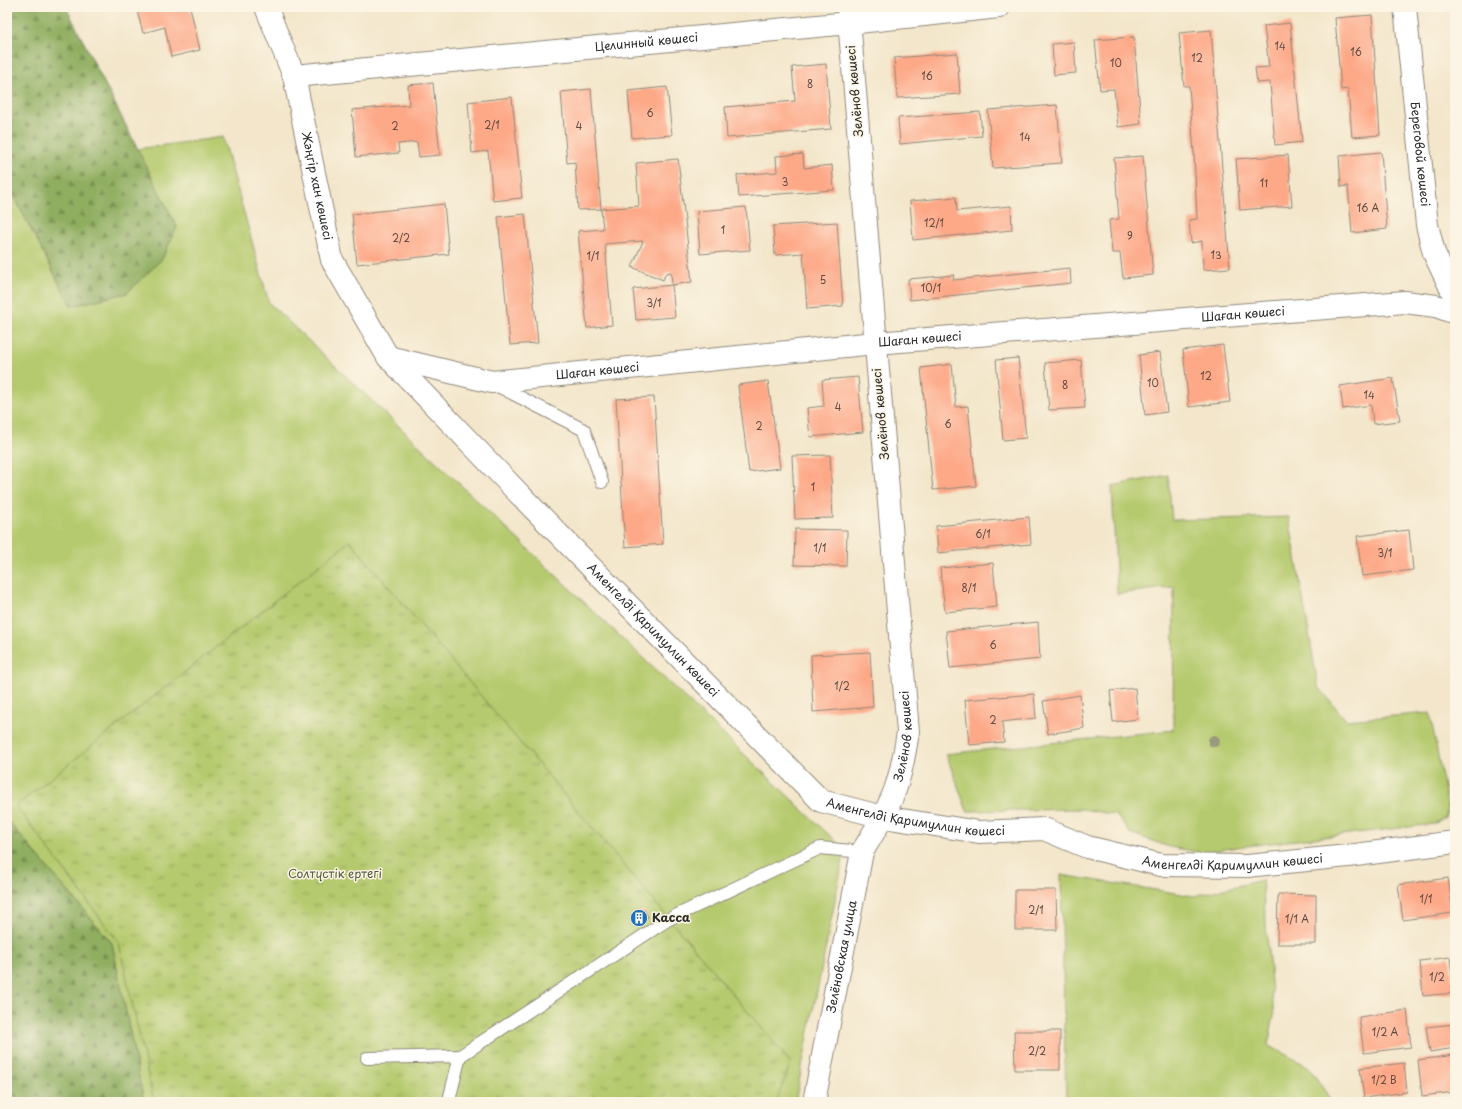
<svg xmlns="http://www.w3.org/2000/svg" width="1462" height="1109" font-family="'Playpen Sans',sans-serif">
<defs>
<pattern id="forest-firs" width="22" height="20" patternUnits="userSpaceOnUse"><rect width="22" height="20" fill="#90ae61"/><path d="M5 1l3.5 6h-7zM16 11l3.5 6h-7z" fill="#768e50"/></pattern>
<pattern id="park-tufts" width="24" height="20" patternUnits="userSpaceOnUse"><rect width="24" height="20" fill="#b5ca6e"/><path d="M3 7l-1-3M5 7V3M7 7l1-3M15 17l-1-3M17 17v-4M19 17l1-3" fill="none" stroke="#93a45b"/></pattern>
</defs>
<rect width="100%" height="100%" fill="#fcf5e5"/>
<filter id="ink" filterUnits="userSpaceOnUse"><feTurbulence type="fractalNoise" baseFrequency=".025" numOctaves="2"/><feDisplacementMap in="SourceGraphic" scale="8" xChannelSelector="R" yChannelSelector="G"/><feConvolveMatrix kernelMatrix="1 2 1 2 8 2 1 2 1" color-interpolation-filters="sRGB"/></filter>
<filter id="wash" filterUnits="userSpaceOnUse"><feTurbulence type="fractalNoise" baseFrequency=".012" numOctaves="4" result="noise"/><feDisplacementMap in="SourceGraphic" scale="16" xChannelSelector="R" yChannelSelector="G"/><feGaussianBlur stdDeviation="0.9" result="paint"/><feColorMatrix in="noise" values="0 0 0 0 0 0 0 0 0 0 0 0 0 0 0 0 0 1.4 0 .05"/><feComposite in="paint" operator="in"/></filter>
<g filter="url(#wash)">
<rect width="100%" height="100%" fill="#f3e6ca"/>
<path fill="#b5ca6e" stroke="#707a4c" d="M223 137 269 303 845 850 795 1102H144L112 943 7 820V183L71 306 127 293 162 259 177 227 137 149Z
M1168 475 1172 520 1289 517 1318 686 1346 720 1430 713 1448 809 1445 817 1434 824 1237 847 1203 853 1169 847 1130 833 1116 815 1082 809 967 811 946 754 1173 730 1174 587 1117 594 1112 486Z
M1061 875 1194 896 1262 880 1274 1016 1268 1045 1309 1067 1332 1102H1066Z"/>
<path fill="url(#forest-firs)" stroke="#5e6c46" d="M7 7H66L177 227 162 259 127 293 71 306 7 183Z
M7 820 112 943 144 1102H7Z"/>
<path fill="url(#park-tufts)" stroke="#707a4c" d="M350 541 791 1063 776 1102H154L119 943 16 806Z"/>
<g id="blocks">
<path fill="#fda988" d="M136 7H190L200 50 171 57 165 27 143 33Z
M1372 15 1380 135 1352 137 1348 89 1341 90 1335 18Z
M1290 23 1302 142 1275 145 1270 82 1257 83 1255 68 1269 67 1264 26Z
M1211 30 1230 268 1203 270 1202 241 1191 243 1189 220 1197 219 1194 153 1189 86H1184L1179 33Z
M1134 37 1141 124 1118 127 1114 89 1100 90 1095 40Z
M1074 42 1076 73 1054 75 1052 44Z
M957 53 960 94 897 98 894 58Z
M826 64 831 129 727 138 725 107 795 101 792 67Z
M433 83 440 155 419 157 417 142 398 144 399 153 356 157 352 110 409 105 408 85Z
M667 87 672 135 632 138 628 91Z
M591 89 601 209 578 210 575 162 567 163 561 92Z
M512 97 522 198 493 201 488 151 472 153 468 102Z
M1057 105 1062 163 993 168 988 110Z
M980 112 982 136 900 144 898 118Z
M1381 152 1387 229 1352 233 1348 186 1341 187 1339 156Z
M803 154 804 168 832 165 834 190 739 197 737 175 777 172 776 156Z
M1288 155 1292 206 1240 210 1236 159Z
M1143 156 1153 275 1123 278 1120 253H1112L1109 220 1119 219 1114 158Z
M678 159 692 282 672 285 675 317 636 320 633 289 672 285 671 272 666 273 663 280 632 267 643 241 605 244 612 325 587 328 578 231 603 229 601 209 639 206 636 163Z
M956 197 957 211 1011 206 1012 230 913 240 910 201Z
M444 204 449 254 357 264 352 214Z
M746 207 750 250 700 254 697 211Z
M525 214 538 343 510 345 498 217Z
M837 222 843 306 807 309 803 253 775 255 773 226Z
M1070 268 1071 283 910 300 908 279 954 275 953 280Z
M1223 345 1230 402 1189 407 1183 350Z
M1160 352 1167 412 1145 415 1139 355Z
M1018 358 1026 438 1003 440 996 360Z
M1081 360 1085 408 1049 410 1045 363Z
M952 364 956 407 968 406 976 486 933 490 921 368Z
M858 377 863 432 810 437 807 408 824 406 822 380Z
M1393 378 1400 421 1373 424 1371 405 1343 409 1340 386Z
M768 381 780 468 749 472 738 385Z
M654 397 663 544 625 547 616 399Z
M830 455 833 518 795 519 792 456Z
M1029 517 1031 544 938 553 936 526Z
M795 529 847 530 846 566 794 565Z
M1409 530 1413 570 1362 576 1357 536Z
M993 563 997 607 945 612 940 568Z
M1038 622 1040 659 950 668 946 631Z
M870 652 873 707 813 712 811 655Z
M1135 688 1138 719 1113 722 1110 691Z
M1034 694 1036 718 1002 722 1004 742 969 745 965 700Z
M1080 695 1084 728 1048 734 1043 701Z
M1448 878 1453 913 1403 920 1398 885Z
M1015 890H1056L1057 930H1015Z
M1278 894 1316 895V944H1277Z
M644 910 648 917 636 926 630 919Z
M1450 957 1454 993 1423 996 1420 961Z
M1407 1010 1411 1047 1364 1053 1359 1017Z
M1455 1024V1048L1430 1052 1426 1027Z
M1014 1031H1060V1070H1015Z
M1455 1055V1092L1422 1096 1418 1060Z
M1404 1063 1407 1092 1364 1098 1360 1068Z"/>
</g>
</g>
<g filter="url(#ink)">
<use href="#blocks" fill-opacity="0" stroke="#8f887a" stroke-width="1"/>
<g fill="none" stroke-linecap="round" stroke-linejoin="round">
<defs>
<path id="service" d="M494 384 584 430 602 482
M367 1058 460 1056 669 919 820 848 862 852
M451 1102 450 1096 460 1056"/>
<g id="minor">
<path id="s1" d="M266 7 294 76 332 260 388 357 526 501 821 801 883 817 979 832 1044 829 1087 847 1161 865 1247 866 1348 856 1455 842"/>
<path id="s2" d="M1405 7 1427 225 1434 253 1455 297"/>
<path id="s3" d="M294 76 849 23 999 7"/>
<path id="s4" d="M388 357 492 382 875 343 1405 302 1436 306 1455 313"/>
<path id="s5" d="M814 1102 862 852C874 832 887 812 895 790 902 771 905 751 908 732L848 7"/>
</g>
</defs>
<use href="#service" stroke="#8f887a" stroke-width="14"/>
<use href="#minor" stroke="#8f887a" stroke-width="24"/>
<use href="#service" stroke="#fff" stroke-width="12"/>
<use href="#minor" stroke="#fff" stroke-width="22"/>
</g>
<circle fill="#9c9a7e" cx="1214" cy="741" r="6"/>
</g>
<defs>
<symbol id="building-disc" viewBox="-11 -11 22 22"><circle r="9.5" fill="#1f6fb2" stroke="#fcf5e5"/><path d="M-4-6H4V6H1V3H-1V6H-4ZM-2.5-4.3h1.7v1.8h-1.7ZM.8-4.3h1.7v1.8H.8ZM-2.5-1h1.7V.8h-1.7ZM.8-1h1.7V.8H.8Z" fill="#fff"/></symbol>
</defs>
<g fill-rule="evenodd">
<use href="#building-disc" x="629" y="908" width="20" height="20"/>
</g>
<g text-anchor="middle" stroke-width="3" stroke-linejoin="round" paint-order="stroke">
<g font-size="10" fill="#604a42">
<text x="1280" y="50">14</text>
<text x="1356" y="56">16</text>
<text x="1197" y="62">12</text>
<text x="1116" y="67">10</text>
<text x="927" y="80">16</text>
<text x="810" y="88">8</text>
<text x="650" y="117">6</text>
<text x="492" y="129">2/1</text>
<text x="395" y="130">2</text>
<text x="579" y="130">4</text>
<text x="1025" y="141">14</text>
<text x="785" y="186">3</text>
<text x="1264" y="187">11</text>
<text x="1368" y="212">16 А</text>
<text x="934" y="227">12/1</text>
<text x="723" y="234">1</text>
<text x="1130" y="240">9</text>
<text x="401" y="242">2/2</text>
<text x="1216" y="259">13</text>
<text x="593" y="260">1/1</text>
<text x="823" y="284">5</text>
<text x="931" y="292">10/1</text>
<text x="654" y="307">3/1</text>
<text x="1206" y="380">12</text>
<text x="1153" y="387">10</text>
<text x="1065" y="389">8</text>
<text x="1369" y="399">14</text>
<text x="838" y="411">4</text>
<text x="948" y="428">6</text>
<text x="759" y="430">2</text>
<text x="813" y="491">1</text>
<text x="983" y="538">6/1</text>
<text x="820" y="552">1/1</text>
<text x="1385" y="557">3/1</text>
<text x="969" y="592">8/1</text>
<text x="993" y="649">6</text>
<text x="842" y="690">1/2</text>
<text x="993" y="724">2</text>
<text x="1426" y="903">1/1</text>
<text x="1036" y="914">2/1</text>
<text x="1297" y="923">1/1 А</text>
<text x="1437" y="981">1/2</text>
<text x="1385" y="1036">1/2 А</text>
<text x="1037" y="1055">2/2</text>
<text x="1384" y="1084">1/2 В</text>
</g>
<g font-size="12" fill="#2b2b2b" stroke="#fcf5e5">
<text dy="4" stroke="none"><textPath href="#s3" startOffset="354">Целинный көшесі</textPath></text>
<text transform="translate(855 91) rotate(-95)" y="4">Зелёнов көшесі</text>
<text dy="4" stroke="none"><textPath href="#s2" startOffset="148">Береговой көшесі</textPath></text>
<text dy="4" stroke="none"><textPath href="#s1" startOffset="187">Жәңгір хан көшесі</textPath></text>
<text dy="4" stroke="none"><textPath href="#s4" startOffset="861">Шаған көшесі</textPath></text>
<text dy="4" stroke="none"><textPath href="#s4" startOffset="537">Шаған көшесі</textPath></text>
<text dy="4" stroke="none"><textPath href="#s4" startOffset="213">Шаған көшесі</textPath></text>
<text transform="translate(881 414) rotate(-95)" y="4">Зелёнов көшесі</text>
<text dy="4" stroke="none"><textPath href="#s1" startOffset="755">Аменгелді Қаримуллин көшесі</textPath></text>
<text dy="4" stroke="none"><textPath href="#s5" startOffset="380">Зелёнов көшесі</textPath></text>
<text dy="4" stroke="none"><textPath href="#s1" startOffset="1091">Аменгелді Қаримуллин көшесі</textPath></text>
<text dy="4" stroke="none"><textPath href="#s1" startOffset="1415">Аменгелді Қаримуллин көшесі</textPath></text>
<text dy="4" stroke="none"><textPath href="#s5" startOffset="148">Зелёновская улица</textPath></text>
</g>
<g font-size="12" fill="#545b3f" stroke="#fcf5e5">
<text x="335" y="878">Солтүстік ертегі</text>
</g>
<g font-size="12" font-weight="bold" fill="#2b2b2b" stroke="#fcf5e5" text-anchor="start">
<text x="652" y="922">Касса</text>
</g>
</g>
<rect width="1462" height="1109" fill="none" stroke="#fcf5e5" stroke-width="24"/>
</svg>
